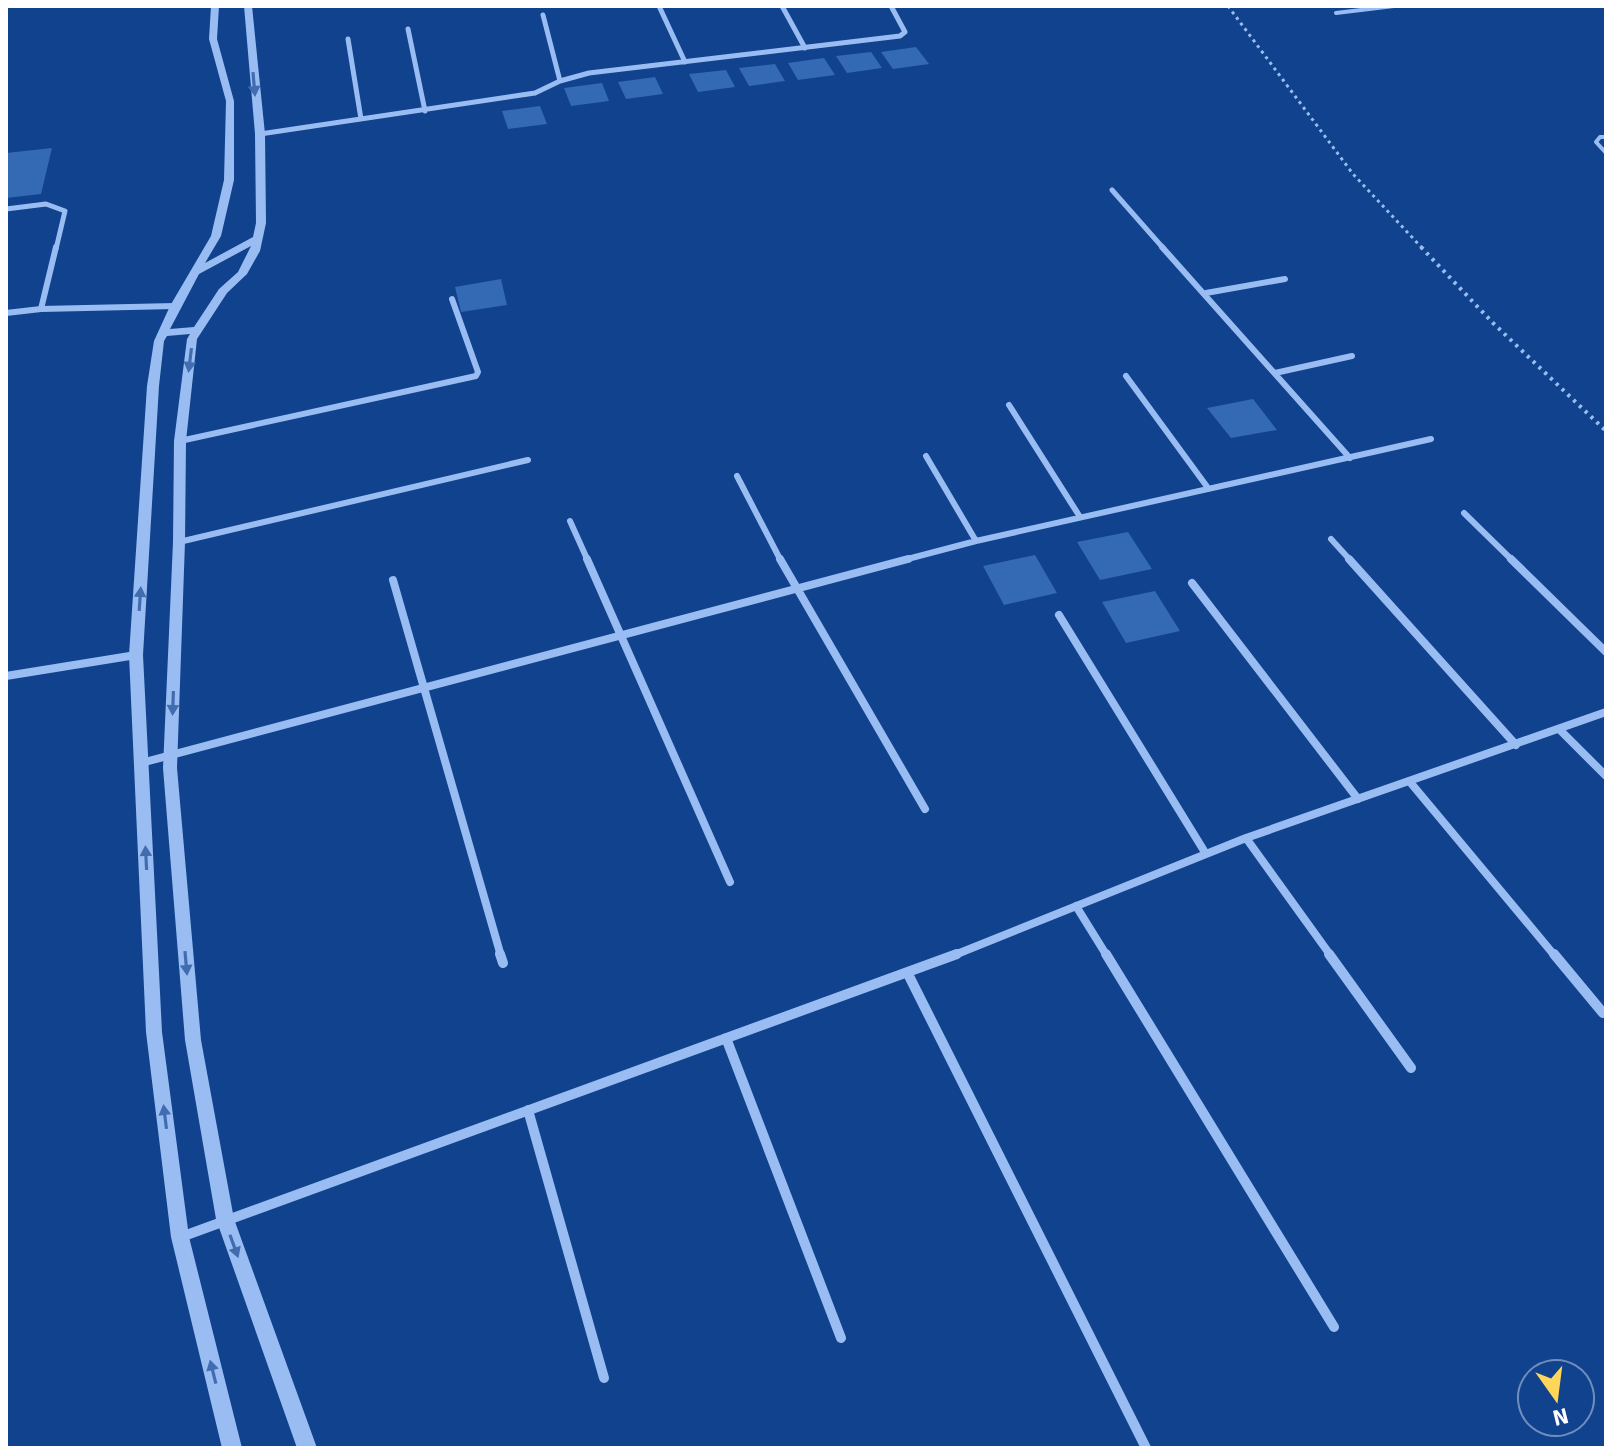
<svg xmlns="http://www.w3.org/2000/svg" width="1612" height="1454" font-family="Signika,sans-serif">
<rect width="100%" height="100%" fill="#11428d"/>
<path fill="#3469b4" d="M916 47 929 64 893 69 881 52Z
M871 52 882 68 847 73 836 56Z
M824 58 835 75 798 80 788 63Z
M775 64 785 81 749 86 739 68Z
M726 70 735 87 698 92 689 74Z
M655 77 663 94 626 99 618 82Z
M602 83 609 101 571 106 564 88Z
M540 106 547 124 508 129 502 111Z
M52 148 41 194 6 198V153Z
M501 279 507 305 461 312 455 287Z
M1253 399 1277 430 1231 438 1207 408Z
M1128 532 1152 569 1100 580 1077 542Z
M1035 555 1057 593 1004 605 983 566Z
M1155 591 1180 631 1126 643 1102 602Z"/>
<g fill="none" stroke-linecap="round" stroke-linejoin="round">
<path stroke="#99bdf2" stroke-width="3" stroke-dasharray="3 4" stroke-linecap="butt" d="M1228 6 1353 174 1423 249"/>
<path stroke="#99bdf2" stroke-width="4" stroke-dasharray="3 5" stroke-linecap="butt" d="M1421 247 1493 323 1606 431"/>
<path stroke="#99bdf2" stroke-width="4" d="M1336 13 1394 6
M1606 137H1600L1596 142 1606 153"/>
<path stroke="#99bdf2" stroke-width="5" d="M659 6 685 62
M782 6 805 48
M543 15 560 81
M408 29 425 111
M348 39 361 119
M260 134 535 93 560 81 589 73 900 36 905 32 891 6
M1112 190 1164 249
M6 209 46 204 65 211 56 249"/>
<path stroke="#99bdf2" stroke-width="6" d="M1162 247 1350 458
M1206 293 1285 279
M41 309 56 247
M6 313 41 309 175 306
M1275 373 1352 356
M1126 376 1208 488
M1009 405 1080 517
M180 441 476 376 478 372 452 299
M926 456 976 541
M737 476 781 561
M1464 513 1513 561
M570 521 588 561
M1331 539 1351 561
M179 542 528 460
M900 561 976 541 1431 439"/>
<path stroke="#99bdf2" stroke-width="8" d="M587 559 730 882
M780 559 925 809
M1349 559 1516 745
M1511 559 1606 652
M393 580 501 956
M1192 583 1358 799
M1059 615 1206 854
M6 676 136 655
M1560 730 1606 776
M141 763 908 559
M1410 782 1555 956
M1246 838 1331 956
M1076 906 1107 956
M952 956 1246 838 1606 712"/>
<path stroke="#99bdf2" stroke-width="10" d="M500 954 503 963
M1106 954 1334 1327
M1329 954 1411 1068
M1554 954 1603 1013
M908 974 1146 1448
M726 1038 841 1338
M528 1110 604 1378
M181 1237 957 954"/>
<path fill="#99bdf2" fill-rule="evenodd" d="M211 6H219L217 39 234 101V180L221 236 205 263 253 237 256 223 255 134 244 6H252L265 134 266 223 260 251 247 274 227 293 197 339 186 441 185 542 177 768 201 1040 234 1219 317 1448H297L216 1219 185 1040 163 768 173 542 174 441 187 339 190 334 167 336 164 341 159 386 143 655 162 1032 189 1237 242 1448H222L171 1237 146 1032 129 655 147 386 154 341 170 306 211 236 224 180 226 101 209 39ZM251 246 238 272 219 289 194 327 170 329 199 274Z"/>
</g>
<defs><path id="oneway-solid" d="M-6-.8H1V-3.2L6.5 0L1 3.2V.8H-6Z" transform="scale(2)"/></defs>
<g fill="#416db0">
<use href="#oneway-solid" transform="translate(254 84) rotate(85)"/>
<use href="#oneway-solid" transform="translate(190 360) rotate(97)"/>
<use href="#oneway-solid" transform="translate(140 599) rotate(-86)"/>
<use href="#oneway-solid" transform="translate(173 703) rotate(92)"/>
<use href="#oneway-solid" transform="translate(146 858) rotate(-93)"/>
<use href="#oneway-solid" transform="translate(186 963) rotate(85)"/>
<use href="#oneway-solid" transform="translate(165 1117) rotate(-97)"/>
<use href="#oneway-solid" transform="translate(234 1246) rotate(70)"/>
<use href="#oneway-solid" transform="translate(213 1372) rotate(-104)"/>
</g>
<rect width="1612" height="1454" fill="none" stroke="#ffffff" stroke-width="16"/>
<g transform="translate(1556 1398) rotate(166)"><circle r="38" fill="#11428d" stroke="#708ebb" stroke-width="2"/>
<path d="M0-6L14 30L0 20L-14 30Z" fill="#ffd65a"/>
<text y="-12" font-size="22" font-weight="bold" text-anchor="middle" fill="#ffffff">N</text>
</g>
</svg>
